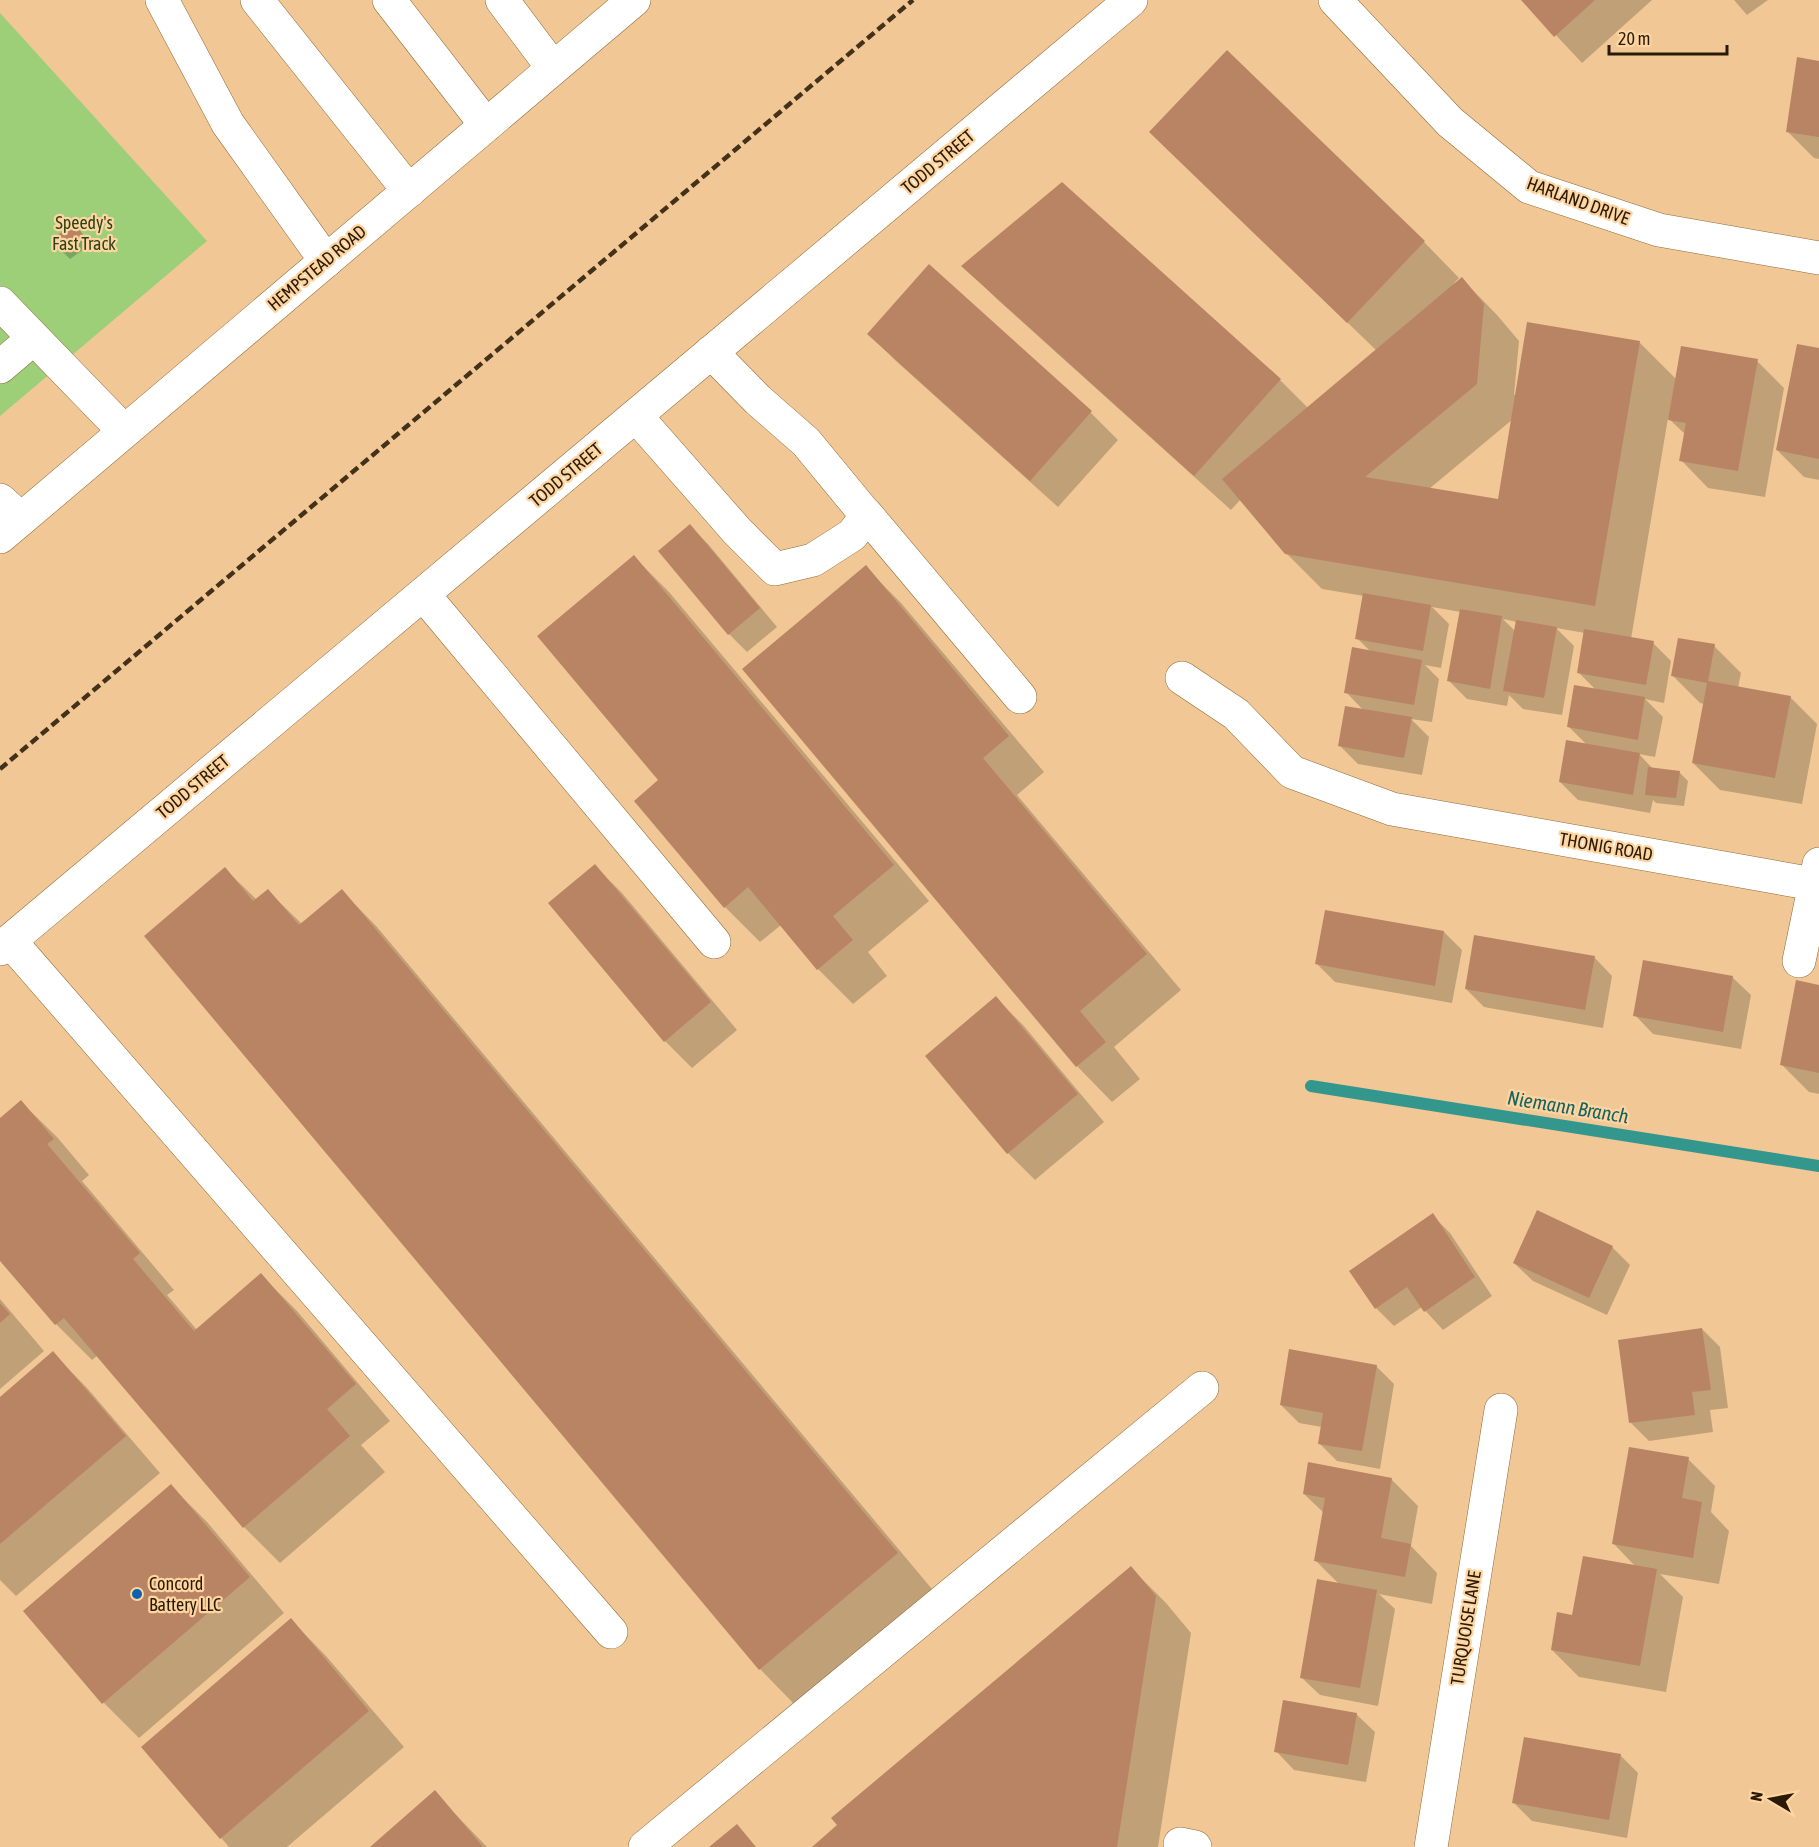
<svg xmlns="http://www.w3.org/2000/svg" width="1819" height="1847" font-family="'Asap Condensed',sans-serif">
<rect width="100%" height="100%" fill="#f1c895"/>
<path fill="#9dce78" d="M0 13 207 241 0 416Z"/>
<path fill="#0003" fill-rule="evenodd" d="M1523 0H1652L1582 63Z
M1734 0H1768L1747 15Z
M1819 62V159L1814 158 1787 131Z
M1187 168 1424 242 1459 278 1454 283 1455 285 1462 279 1497 315 1519 341 1514 395 1639 342 1677 380 1757 361 1784 388 1765 497 1708 488 1681 460 1686 435 1668 418 1631 639 1653 643 1671 661 1664 703 1645 699 1663 717 1655 757 1639 754 1654 770 1679 772 1688 781 1684 806 1656 803 1653 800 1650 813 1578 800 1560 782 1587 745 1569 727 1596 690 1578 672 1585 633 1556 628 1574 646 1562 715 1523 709 1509 695 1507 706 1467 699 1449 681 1461 612 1432 607 1449 624 1441 668 1425 665 1439 679 1432 722 1411 719 1429 737 1422 775 1358 764 1340 746 1364 711 1346 692 1371 652 1357 638 1364 596 1322 589 1286 553 1241 499 1231 510 999 301 963 266 1280 380 1308 408 1377 351ZM1513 419 1499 500 1429 489ZM1503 619 1517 622 1515 631Z
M75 225 91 244 70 259 61 250Z
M929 267 1091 413 1118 440 1058 507 896 361 869 334Z
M1819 350V480L1804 477 1777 450Z
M690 526 708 544 777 627 747 652 729 634 660 551Z
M634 557 669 592 929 901 868 952 887 976 853 1004 818 969 781 925 760 942 725 907 661 781Z
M865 567 901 603 1044 772 1017 795 1181 990 1114 1047 1140 1079 1112 1102 1077 1066 744 669Z
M1714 646 1741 673 1738 688 1790 697 1817 724 1802 804 1720 790 1693 763 1704 704 1700 703 1673 676Z
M595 866 622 893 737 1030 692 1068 665 1041Z
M225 869 257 900 268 891 302 924 342 891 377 927 932 1589 795 1705 760 1669 146 936Z
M1444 932 1462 950 1452 1003 1335 982 1317 964Z
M1594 957 1612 976 1603 1028 1484 1007 1466 989Z
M1732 977 1751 995 1741 1049 1653 1034 1635 1015Z
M1819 986V1094L1809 1092 1782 1065Z
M996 998 1023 1025 1104 1122 1035 1180 1008 1153 927 1056Z
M21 1102 57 1137 89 1175 82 1181 174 1290 167 1295 197 1330 261 1275 297 1311 390 1421 361 1445 385 1472 280 1563 244 1527 98 1355 92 1360 56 1324 0 1258V1120Z
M1537 1212 1612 1247 1630 1265 1607 1315 1533 1281 1514 1263Z
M1432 1215 1450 1233 1492 1296 1443 1330 1422 1307 1394 1326 1376 1308Z
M0 1299 44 1351 0 1389Z
M1702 1329 1720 1347 1728 1408 1710 1410 1713 1432 1649 1441 1631 1423Z
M53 1353 88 1389 160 1473 16 1596 0 1580V1399Z
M1376 1366 1394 1384 1380 1469 1337 1461 1319 1443 1322 1427 1299 1423 1281 1405Z
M1688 1459 1715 1486 1711 1512 1729 1531 1719 1584 1660 1574 1683 1597 1666 1692 1579 1677 1552 1650 1636 1567 1613 1543Z
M1391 1479 1418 1506 1411 1546 1437 1573 1432 1604 1379 1594 1395 1609 1378 1706 1320 1695 1301 1677 1340 1585 1315 1560 1324 1513 1304 1494Z
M171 1486 207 1522 284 1613 139 1738 104 1703 25 1611Z
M1131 1568 1166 1603 1191 1633 1158 1847H814Z
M291 1620 326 1656 404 1747 287 1847H229L143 1747Z
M1356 1714 1375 1732 1366 1782 1294 1770 1276 1751Z
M1620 1755 1638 1773 1627 1838 1532 1821 1514 1803Z
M435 1793 487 1847H372Z"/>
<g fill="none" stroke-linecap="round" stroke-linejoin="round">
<path stroke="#34978e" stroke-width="12" d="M1311 1086 1819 1166"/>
</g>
<path fill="#b98463" d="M1521 0H1595L1554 37Z
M1227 50 1425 241 1347 323 1149 132Z
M1797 57 1819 61V137L1786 132Z
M1062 182 1281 379 1194 476 961 266Z
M75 223 83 235 60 251 52 239Z
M929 264 1092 411 1030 481 867 334Z
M1462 277 1484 304 1477 384 1365 477 1498 499 1527 322 1640 341 1595 606 1285 554 1222 479Z
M1797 344 1819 348V459L1776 450Z
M1681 346 1758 359 1738 471 1679 461 1686 423 1668 420Z
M690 524 760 608 728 635 658 551Z
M634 555 894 865 833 916 853 940 817 970 748 887 724 908 634 801 658 780 537 636Z
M866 565 1009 736 983 758 1147 954 1080 1011 1106 1042 1076 1067 742 669Z
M1363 593 1431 605 1423 651 1355 639Z
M1460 609 1502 616 1490 689 1447 681Z
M1516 620 1557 627 1544 698 1503 691Z
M1584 629 1654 641 1646 685 1577 673Z
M1678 638 1715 644 1708 681 1791 696 1775 778 1692 763 1707 683 1671 676Z
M1352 647 1422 660 1414 705 1344 693Z
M1574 685 1645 697 1638 740 1567 727Z
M1345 706 1412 717 1404 758 1338 746Z
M1566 740 1640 753 1633 795 1559 782Z
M1648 767 1680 771 1676 798 1645 795Z
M595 864 711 1002 664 1042 548 903Z
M225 867 253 901 268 889 299 925 342 889 898 1553 759 1670 144 936Z
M1325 910 1444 931 1435 986 1315 964Z
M1474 935 1595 956 1585 1010 1465 989Z
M1643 960 1733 976 1723 1032 1633 1016Z
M1796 980 1819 985V1073L1780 1065Z
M996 996 1078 1094 1007 1154 925 1056Z
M21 1100 54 1139 47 1144 140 1253 133 1259 194 1331 261 1273 356 1384 327 1409 350 1436 243 1528 64 1318 55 1325 0 1261V1118Z
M1537 1210 1613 1246 1589 1298 1513 1263Z
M1433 1213 1475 1277 1424 1312 1407 1287 1375 1309 1349 1271Z
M0 1303 10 1314 0 1323Z
M1702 1328 1711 1390 1692 1392 1695 1415 1629 1423 1618 1340Z
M1289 1349 1377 1365 1362 1451 1318 1444 1323 1413 1280 1405Z
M53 1351 126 1436 0 1544V1397Z
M1629 1447 1689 1457 1682 1498 1702 1502 1693 1558 1612 1544Z
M1308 1462 1392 1478 1381 1538 1411 1544 1405 1577 1314 1561 1325 1498 1303 1494Z
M171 1484 250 1577 102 1704 23 1611Z
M1583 1556 1657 1569 1640 1666 1551 1650 1557 1612 1572 1615Z
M1131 1566 1156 1596 1117 1847H812L837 1825 831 1818Z
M1317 1579 1377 1590 1360 1688 1300 1678Z
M291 1618 369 1711 220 1839 141 1747Z
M1283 1700 1357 1713 1348 1765 1274 1752Z
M1524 1737 1621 1754 1609 1820 1512 1803Z
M435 1790 483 1847H370Z
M737 1824 756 1847H709Z"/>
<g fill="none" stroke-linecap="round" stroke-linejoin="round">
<defs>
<path id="minor" d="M162 0 228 124 326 261
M257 0 409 191
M389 0 486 125
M502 0 553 68
M1335 0 1450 122 1529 187 1659 230 1819 258
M0 303 124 431
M0 367 34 338
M636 416 737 531 775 569 813 560 852 535 867 516 806 442 758 400 711 352
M0 500 21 519
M866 514 1020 697
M423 594 714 942
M1182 678 1236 714 1292 772 1392 809 1819 885
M10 941 611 1632
M0 949 1131 0
M1799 961 1819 864
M1180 1844 1195 1847
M645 1847 1202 1388
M1431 1847 1501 1410"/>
<path id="major" d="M0 537 634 0"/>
</defs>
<use href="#minor" stroke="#8f6a39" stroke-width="34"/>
<use href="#major" stroke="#8f6a39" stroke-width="34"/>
<use href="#minor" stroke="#fff" stroke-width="33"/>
<use href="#major" stroke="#fff" stroke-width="33"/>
<path stroke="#443119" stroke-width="4.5" stroke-dasharray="9 4.5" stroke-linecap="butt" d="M0 769 913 0"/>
</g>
<circle fill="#0c62b0" stroke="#fed5a1" stroke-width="2" cx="137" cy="1594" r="6"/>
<g text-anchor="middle" stroke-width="4.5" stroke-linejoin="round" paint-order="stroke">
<g font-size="18" fill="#291a06" stroke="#fed5a1">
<text transform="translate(938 162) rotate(-40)" y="6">TODD STREET</text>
<text transform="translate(1578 201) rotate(20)" y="6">HARLAND DRIVE</text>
<text transform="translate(317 268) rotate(-40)" y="6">HEMPSTEAD ROAD</text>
<text transform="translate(566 475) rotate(-40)" y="6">TODD STREET</text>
<text transform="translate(193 787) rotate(-40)" y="6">TODD STREET</text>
<text transform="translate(1606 847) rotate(10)" y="6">THONIG ROAD</text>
<text transform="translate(1466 1628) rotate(-81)" y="6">TURQUOISE LANE</text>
</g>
<g font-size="18" fill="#2c4218" stroke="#fed5a1">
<text x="84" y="229">Speedy's<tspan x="84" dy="21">Fast Track</tspan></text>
</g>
<g font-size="18" fill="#291a06" stroke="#fed5a1" text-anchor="start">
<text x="149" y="1590">Concord<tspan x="149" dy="21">Battery LLC</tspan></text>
</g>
<g font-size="20" font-style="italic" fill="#136361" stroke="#fed5a1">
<text transform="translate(1568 1107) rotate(9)" y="7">Niemann Branch</text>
</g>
</g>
<g transform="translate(1771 1799) rotate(280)" stroke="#fed5a1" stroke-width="4.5" paint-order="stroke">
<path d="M0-4.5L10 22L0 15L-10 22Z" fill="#291a06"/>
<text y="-9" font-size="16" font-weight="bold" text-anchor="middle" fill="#291a06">N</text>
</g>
<path d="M1609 45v9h118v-9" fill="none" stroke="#291a06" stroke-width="3"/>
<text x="1618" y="45" font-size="18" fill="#291a06" stroke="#fed5a1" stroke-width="4.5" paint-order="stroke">20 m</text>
</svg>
